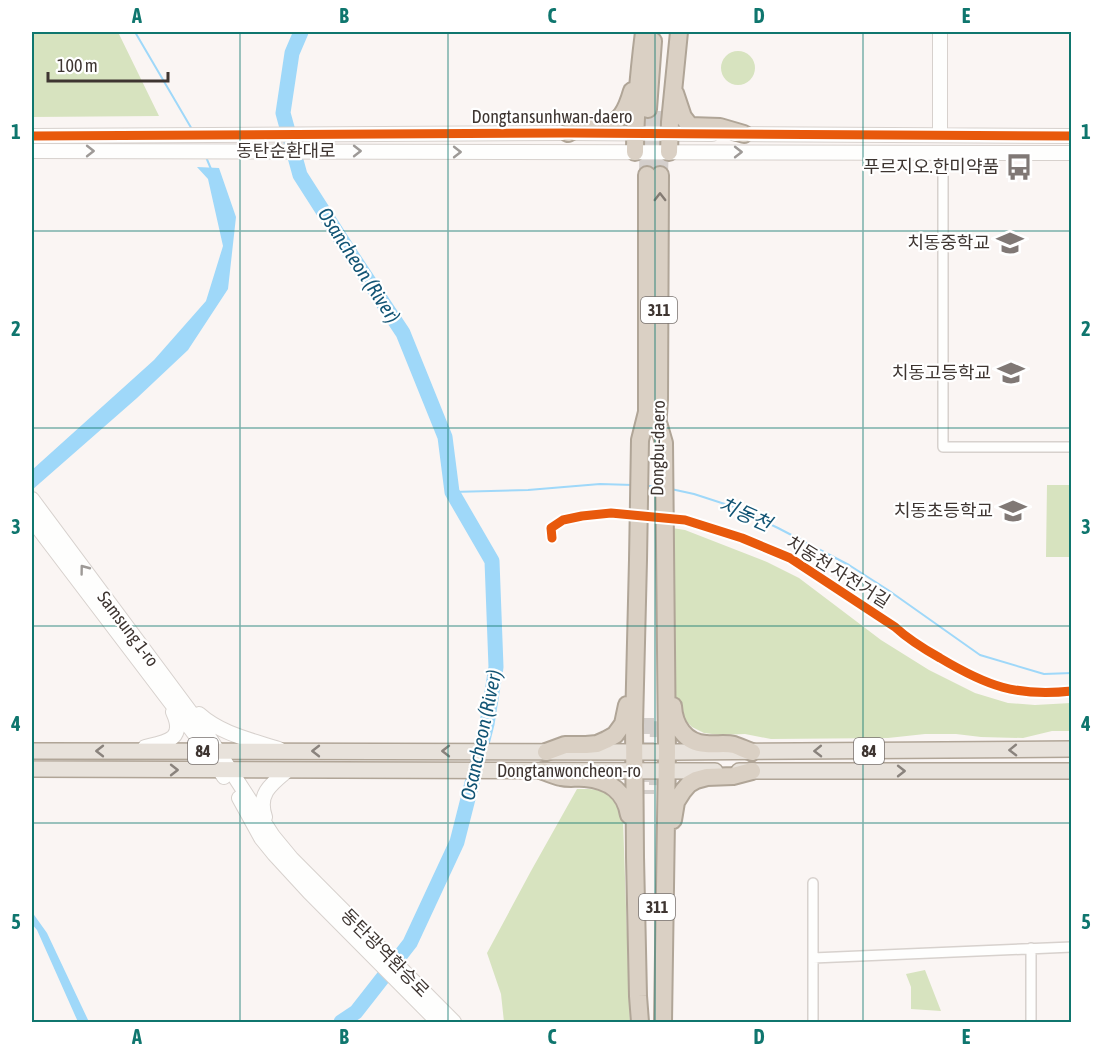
<svg xmlns="http://www.w3.org/2000/svg" width="1103" height="1054" font-family="'Asap Condensed','Noto Sans KR',sans-serif">
<rect width="100%" height="100%" fill="#faf5f3"/>
<path fill="#d7e3bf" d="M32 32H118L159 116 32 117Z
M721 68a17 17 0 1 1 34 0a17 17 0 1 1-34 0Z
M1047 485H1071V557H1046Z
M672 528 685 530 767 562 799 578 881 640 929 670 975 693 1008 703 1035 705 1071 703V731H1052L1023 738 981 737 956 734H925L888 738 771 739 745 734 720 735 704 733 692 727 680 715 673 683Z
M577 789C607 788 612 793 623 820L630 1022H504L501 994 487 953 531 871Z
M925 970 941 1011 911 1009V987L906 974Z"/>
<path fill="#9fd8f9" d="M197 167 219 168 236 217 228 289 188 350 137 398 32 490V470L154 360 206 301 223 246 208 179Z
M32 912 47 933 89 1022H78L37 930 32 924Z"/>
<g fill="none" stroke-linecap="round" stroke-linejoin="round">
<path stroke="#9fd8f9" stroke-width="2" d="M135 32 193 131
M206 157 211 169
M645 486H657
M671 489 694 494 734 507 778 528 849 565 888 590 980 655 1044 674 1072 673
M452 492 528 490 600 484 633 485"/>
<path stroke="#9fd8f9" stroke-width="15" d="M301 32 292 53 283 113 300 175 348 250 403 333 445 437 452 492 492 561 496 667 487 724 457 842 410 943 356 1012 341 1022"/>
<path stroke="#d4cfcc" stroke-width="16" stroke-dasharray="16 8" stroke-linecap="butt" d="M647 175 648 109
M660 175 662 109
M646 718V794
M657 785 658 721"/>
<defs>
<path id="street" d="M943 161V447H1072
M813 883V1022
M1031 948V1022
M813 958 1072 947"/>
<path id="secondary" d="M940 32V135
M735 134 1072 136
M32 136 568 133 712 134
M32 151 1072 153
M32 499 209 737 273 836 292 859 454 1022
M32 520 196 736 224 777
M199 714C221 734 251 740 279 749
M145 747C166 742 186 740 173 712
M239 798 261 838 274 854 309 892 438 1022
M265 817C257 794 271 784 288 770"/>
<path id="primary" d="M32 751 675 752 1072 749
M32 769 715 771
M739 771H1072"/>
<path id="highway" d="M675 93 683 117 690 126 720 127 744 134
M648 109 653 41
M568 133C572 131 576 129 581 128 587 126 594 127 600 127 621 125 627 108 632 91
M635 152C635 111 639 72 644 32
M669 152 670 122 679 32
M647 175V423
M657 419 664 443 667 752 663 1022
M657 429 659 400 660 175
M673 706C674 725 685 743 706 744 715 745 726 743 734 745 740 747 746 750 752 752
M546 752 565 745H586L597 744 606 740 615 735 623 724 627 705
M543 771C549 773 555 776 561 777 569 779 577 777 585 778 609 780 625 791 629 815
M673 820 676 802 683 791 689 784 696 780 707 777 733 776 752 771
M640 1022 638 996 635 857 634 725 638 560 640 440 647 412"/>
</defs>
<use href="#street" stroke="#d7d1cd" stroke-width="12"/>
<use href="#secondary" stroke="#d7d1cd" stroke-width="16"/>
<use href="#primary" stroke="#b0a597" stroke-width="18"/>
<use href="#highway" stroke="#b0a597" stroke-width="20"/>
<use href="#street" stroke="#fefefd" stroke-width="9"/>
<use href="#secondary" stroke="#fefefd" stroke-width="14"/>
<use href="#primary" stroke="#e8e2db" stroke-width="15"/>
<use href="#highway" stroke="#dad0c4" stroke-width="16"/>
<defs>
<path id="cycleway" d="M32 136 568 133 1072 136
M552 538 551 528 563 520 582 516 611 513 685 520 742 538 790 558 895 627C909 640 924 649 940 658 987 686 1016 697 1072 691"/>
</defs>
<use href="#cycleway" stroke="#fff" stroke-width="13"/>
<use href="#cycleway" stroke="#e8590c" stroke-width="9"/>
</g>
<defs><path id="oneway-chevron" d="M-2-3.5L2.5 0L-2 3.5" fill="none" stroke-width="1.6" stroke-linecap="round" stroke-linejoin="round" transform="scale(1.5)"/></defs>
<g stroke="#9e9a97">
<use href="#oneway-chevron" transform="translate(90 151)"/>
<use href="#oneway-chevron" transform="translate(357 151)"/>
<use href="#oneway-chevron" transform="translate(457 152)"/>
<use href="#oneway-chevron" transform="translate(738 152)"/>
<use href="#oneway-chevron" transform="translate(84 569) rotate(-127)"/>
</g>
<use stroke="#847b73" href="#oneway-chevron" transform="translate(660 197) rotate(-90)"/>
<g stroke="#8a837d">
<use href="#oneway-chevron" transform="translate(1013 750) rotate(179)"/>
<use href="#oneway-chevron" transform="translate(100 751) rotate(-180)"/>
<use href="#oneway-chevron" transform="translate(316 751) rotate(-180)"/>
<use href="#oneway-chevron" transform="translate(446 751) rotate(-180)"/>
<use href="#oneway-chevron" transform="translate(818 751) rotate(179)"/>
<use href="#oneway-chevron" transform="translate(174 770)"/>
<use href="#oneway-chevron" transform="translate(901 771)"/>
</g>
<path fill="none" stroke="#0f766e" stroke-width="1.5" stroke-opacity="0.55" d="M240 32V1022M448 32V1022M655 32V1022M863 32V1022M32 231H1072M32 428H1072M32 626H1072M32 823H1072"/>
<defs>
<symbol id="bus-bare" viewBox="-9 -9 18 18"><path d="M-5-6H5V4H4V6H2V4H-2V6H-4V4H-5ZM-3.5-4V0h7V-4ZM-3.5 1.2v1.5H-2V1.2ZM2 1.2v1.5H3.5V1.2Z" fill="#807875" stroke="#fff" stroke-width="2.5" paint-order="stroke"/></symbol>
<symbol id="school-bare" viewBox="-9 -9 18 18"><path d="M0-5L7-2L0 1L-7-2ZM-4 1L0 2.5L4 1V4Q0 6-4 4Z" fill="#807875" stroke="#fff" stroke-width="2.5" paint-order="stroke"/></symbol>
</defs>
<g fill-rule="evenodd">
<use href="#bus-bare" x="1000" y="148" width="38" height="38"/>
<use href="#school-bare" x="991" y="224" width="38" height="38"/>
<use href="#school-bare" x="992" y="354" width="38" height="38"/>
<use href="#school-bare" x="994" y="492" width="38" height="38"/>
</g>
<g text-anchor="middle" stroke-width="4.5" stroke-linejoin="round" paint-order="stroke">
<g fill="#fff" stroke="#78726f" stroke-width="1.5">
<rect x="641" y="297" width="36" height="26" rx="4.5"/>
<rect x="188" y="738" width="30" height="26" rx="4.5"/>
<rect x="854" y="738" width="30" height="26" rx="4.5"/>
<rect x="639" y="894" width="36" height="26" rx="4.5"/>
</g>
<g font-size="16" font-weight="bold" fill="#3e3531">
<text x="659" y="316">311</text>
<text x="203" y="757">84</text>
<text x="869" y="757">84</text>
<text x="657" y="913">311</text>
</g>
<g font-size="18" fill="#3e3531" stroke="#fff">
<text x="552" y="123">Dongtansunhwan-daero</text>
<text x="286" y="157">동탄순환대로</text>
<text transform="translate(658 448) rotate(-89)" y="6">Dongbu-daero</text>
<text transform="translate(838 572) rotate(32)" y="6">치동천 자전거길</text>
<text transform="translate(128 629) rotate(53)" y="6">Samsung 1-ro</text>
<text x="569" y="777">Dongtanwoncheon-ro</text>
<text transform="translate(385 953) rotate(45)" y="6">동탄광역환승로</text>
</g>
<g font-size="18" fill="#3e3531" stroke="#fff" text-anchor="end">
<text x="999" y="173">푸르지오.한미약품</text>
<text x="990" y="249">치동중학교</text>
<text x="991" y="379">치동고등학교</text>
<text x="993" y="517">치동초등학교</text>
</g>
<g font-size="20" font-style="italic" fill="#125474" stroke="#fff">
<text transform="translate(359 265) rotate(57)" y="7">Osancheon (River)</text>
<text transform="translate(745 514) rotate(24)" y="7">치동천</text>
<text transform="translate(481 735) rotate(-78)" y="7">Osancheon (River)</text>
</g>
</g>
<rect width="1103" height="1054" fill="none" stroke="#ffffff" stroke-width="66"/>
<path d="M48 72v9h120v-9" fill="none" stroke="#3e3531" stroke-width="3"/>
<text x="57" y="72" font-size="18" fill="#3e3531" stroke="#ffffff" stroke-width="4.5" paint-order="stroke">100 m</text>
<rect x="33" y="33" width="1037" height="988" fill="none" stroke="#0f766e" stroke-width="2"/>
<g font-size="20" text-anchor="middle" font-weight="bold" fill="#0f766e">
<text x="137" y="23">A</text>
<text x="344" y="23">B</text>
<text x="552" y="23">C</text>
<text x="759" y="23">D</text>
<text x="966" y="23">E</text>
<text x="16" y="139">1</text>
<text x="1086" y="139">1</text>
<text x="16" y="336">2</text>
<text x="1086" y="336">2</text>
<text x="16" y="534">3</text>
<text x="1086" y="534">3</text>
<text x="16" y="731">4</text>
<text x="1086" y="731">4</text>
<text x="16" y="929">5</text>
<text x="1086" y="929">5</text>
<text x="137" y="1044">A</text>
<text x="344" y="1044">B</text>
<text x="552" y="1044">C</text>
<text x="759" y="1044">D</text>
<text x="966" y="1044">E</text>
</g>
</svg>
